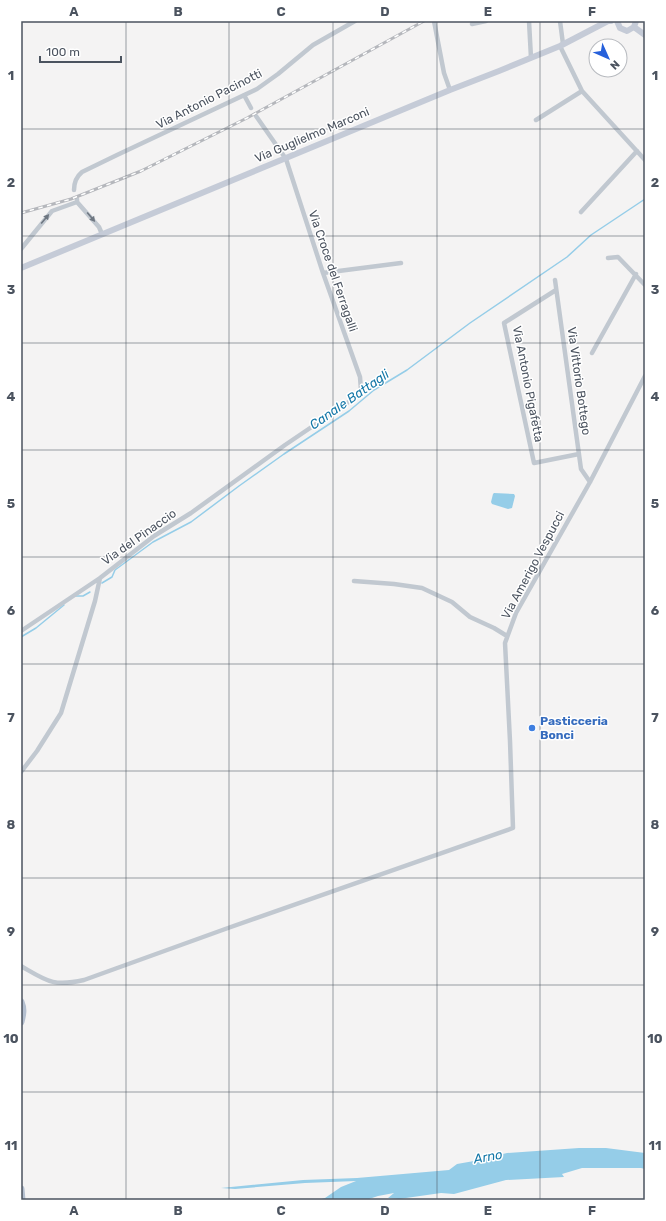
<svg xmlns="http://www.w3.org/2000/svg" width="666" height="1221" font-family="Rubik,sans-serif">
<rect width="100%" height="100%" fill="#f4f3f3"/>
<path fill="#95cde8" d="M494 493 514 494 515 496 512 508 508 509 492 504 491 502 493 494Z
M579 1148H606L645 1153V1169L641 1168H582L562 1174 564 1177 506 1180 454 1194 441 1193 399 1199 388 1198 394 1193 378 1196 366 1200H318L325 1198 341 1187 356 1181 305 1183 235 1189 221 1188 303 1180 357 1178 449 1170 457 1164 474 1161 507 1153Z"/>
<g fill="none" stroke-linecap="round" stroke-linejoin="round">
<path stroke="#95cde8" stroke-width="1.5" d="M102 583 112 577 115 570 153 542 191 522 239 486 284 454 349 411 374 390 407 370 470 323 567 257 591 235 645 199
M75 596H83L90 592
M21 637 36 628 64 605"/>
<path stroke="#c1c8d0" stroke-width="4.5" d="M434 21 444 73 450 90
M529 21 531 58
M560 21 563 44
M472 24 486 21
M560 46 582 91 645 160
M244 95 251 108
M536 120 582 91
M74 190C74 182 76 177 82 172L117 155 257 89 278 74 313 45 355 21
M77 202 99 227 102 234
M581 212 637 151
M21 249 52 211 77 202V199
M608 258 618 257 645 285
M323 273 401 263
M555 280 581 469 590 482
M556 290 504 323 534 463 579 454
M592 353 636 274
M354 581 394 584 422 588 452 602 470 617 494 628 507 636
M21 631 100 578
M21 772 37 751 61 713 95 601 100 578 154 536 191 513 285 445 350 401 361 390 360 377 323 273 286 159 256 116
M21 966C47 981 53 987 84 980L228 928 513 828 510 741 505 643 516 613 590 482 645 376"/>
<path stroke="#c5cbd7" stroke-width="6" d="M617 21 620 28 627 31 634 27 636 21
M634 27 645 35
M21 268 450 90 499 71 560 46 608 21H611"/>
<path stroke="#b4bfcf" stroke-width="7" d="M21 1002C24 1009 23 1014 21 1022
M21 1189 22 1200"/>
<defs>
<path id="rail" d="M21 213 71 199 141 171 247 118 424 21"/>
</defs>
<use href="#rail" stroke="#b5b7bc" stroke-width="3"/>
<use href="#rail" stroke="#fff" stroke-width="1.5" stroke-dasharray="4.5" stroke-linecap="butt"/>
</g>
<defs><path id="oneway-solid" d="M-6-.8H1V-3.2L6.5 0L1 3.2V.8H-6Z"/></defs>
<g fill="#6e7681">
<use href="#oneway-solid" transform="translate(91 217) rotate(50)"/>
<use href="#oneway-solid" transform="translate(45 219) rotate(-50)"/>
</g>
<path fill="none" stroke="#4b535f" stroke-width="1" stroke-opacity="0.55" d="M126 21V1200M229 21V1200M333 21V1200M437 21V1200M540 21V1200M21 129H645M21 236H645M21 343H645M21 450H645M21 557H645M21 664H645M21 771H645M21 878H645M21 985H645M21 1092H645"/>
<circle fill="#3f7fe0" stroke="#fff" stroke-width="1.5" cx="532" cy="728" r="4"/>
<g text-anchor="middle" stroke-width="3" stroke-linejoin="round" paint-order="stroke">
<g font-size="12" fill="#4b535f" stroke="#fff">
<text transform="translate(209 99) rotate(-27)" y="4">Via Antonio Pacinotti</text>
<text transform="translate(312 135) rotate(-23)" y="4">Via Guglielmo Marconi</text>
<text transform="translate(333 271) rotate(71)" y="4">Via Croce del Ferragalli</text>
<text transform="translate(579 381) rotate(82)" y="4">Via Vittorio Bottego</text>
<text transform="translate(528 384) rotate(79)" y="4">Via Antonio Pigafetta</text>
<text transform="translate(139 537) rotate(-35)" y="4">Via del Pinaccio</text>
<text transform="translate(533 565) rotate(-62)" y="4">Via Amerigo Vespucci</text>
</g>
<g font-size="12" font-weight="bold" fill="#366cbe" stroke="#fff" text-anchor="start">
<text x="540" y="725">Pasticceria<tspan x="540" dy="14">Bonci</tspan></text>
</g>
<g font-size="13" font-style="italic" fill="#1578a8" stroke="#fff">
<text transform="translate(349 399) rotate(-35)" y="5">Canale Battagli</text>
<text transform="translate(488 1156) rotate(-10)" y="5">Arno</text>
</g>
</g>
<rect width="666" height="1221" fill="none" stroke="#ffffff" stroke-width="44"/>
<g transform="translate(608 58) rotate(135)"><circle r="19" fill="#ffffff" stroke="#b7babf"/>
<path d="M0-3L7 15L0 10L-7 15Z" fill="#2660db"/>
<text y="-6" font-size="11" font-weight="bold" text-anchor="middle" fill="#4b535f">N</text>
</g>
<path d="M40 56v6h81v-6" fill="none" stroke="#4b535f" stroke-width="2"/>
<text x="46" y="56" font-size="12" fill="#4b535f" stroke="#ffffff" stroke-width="3" paint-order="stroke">100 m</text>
<rect x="22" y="22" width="622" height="1177" fill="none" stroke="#4b535f" stroke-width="1.5"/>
<g font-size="13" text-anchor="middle" font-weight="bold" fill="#4b535f">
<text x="74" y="16">A</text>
<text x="178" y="16">B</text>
<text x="281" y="16">C</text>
<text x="385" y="16">D</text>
<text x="488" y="16">E</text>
<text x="592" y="16">F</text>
<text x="11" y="80">1</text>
<text x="655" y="80">1</text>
<text x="11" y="187">2</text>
<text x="655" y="187">2</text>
<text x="11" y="294">3</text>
<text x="655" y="294">3</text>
<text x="11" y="401">4</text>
<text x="655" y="401">4</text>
<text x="11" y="508">5</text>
<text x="655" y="508">5</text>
<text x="11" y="615">6</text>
<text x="655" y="615">6</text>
<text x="11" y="722">7</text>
<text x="655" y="722">7</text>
<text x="11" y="829">8</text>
<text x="655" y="829">8</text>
<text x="11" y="936">9</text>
<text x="655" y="936">9</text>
<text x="11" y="1043">10</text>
<text x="655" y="1043">10</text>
<text x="11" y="1150">11</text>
<text x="655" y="1150">11</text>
<text x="74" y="1215">A</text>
<text x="178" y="1215">B</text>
<text x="281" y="1215">C</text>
<text x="385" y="1215">D</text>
<text x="488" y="1215">E</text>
<text x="592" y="1215">F</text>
</g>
</svg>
